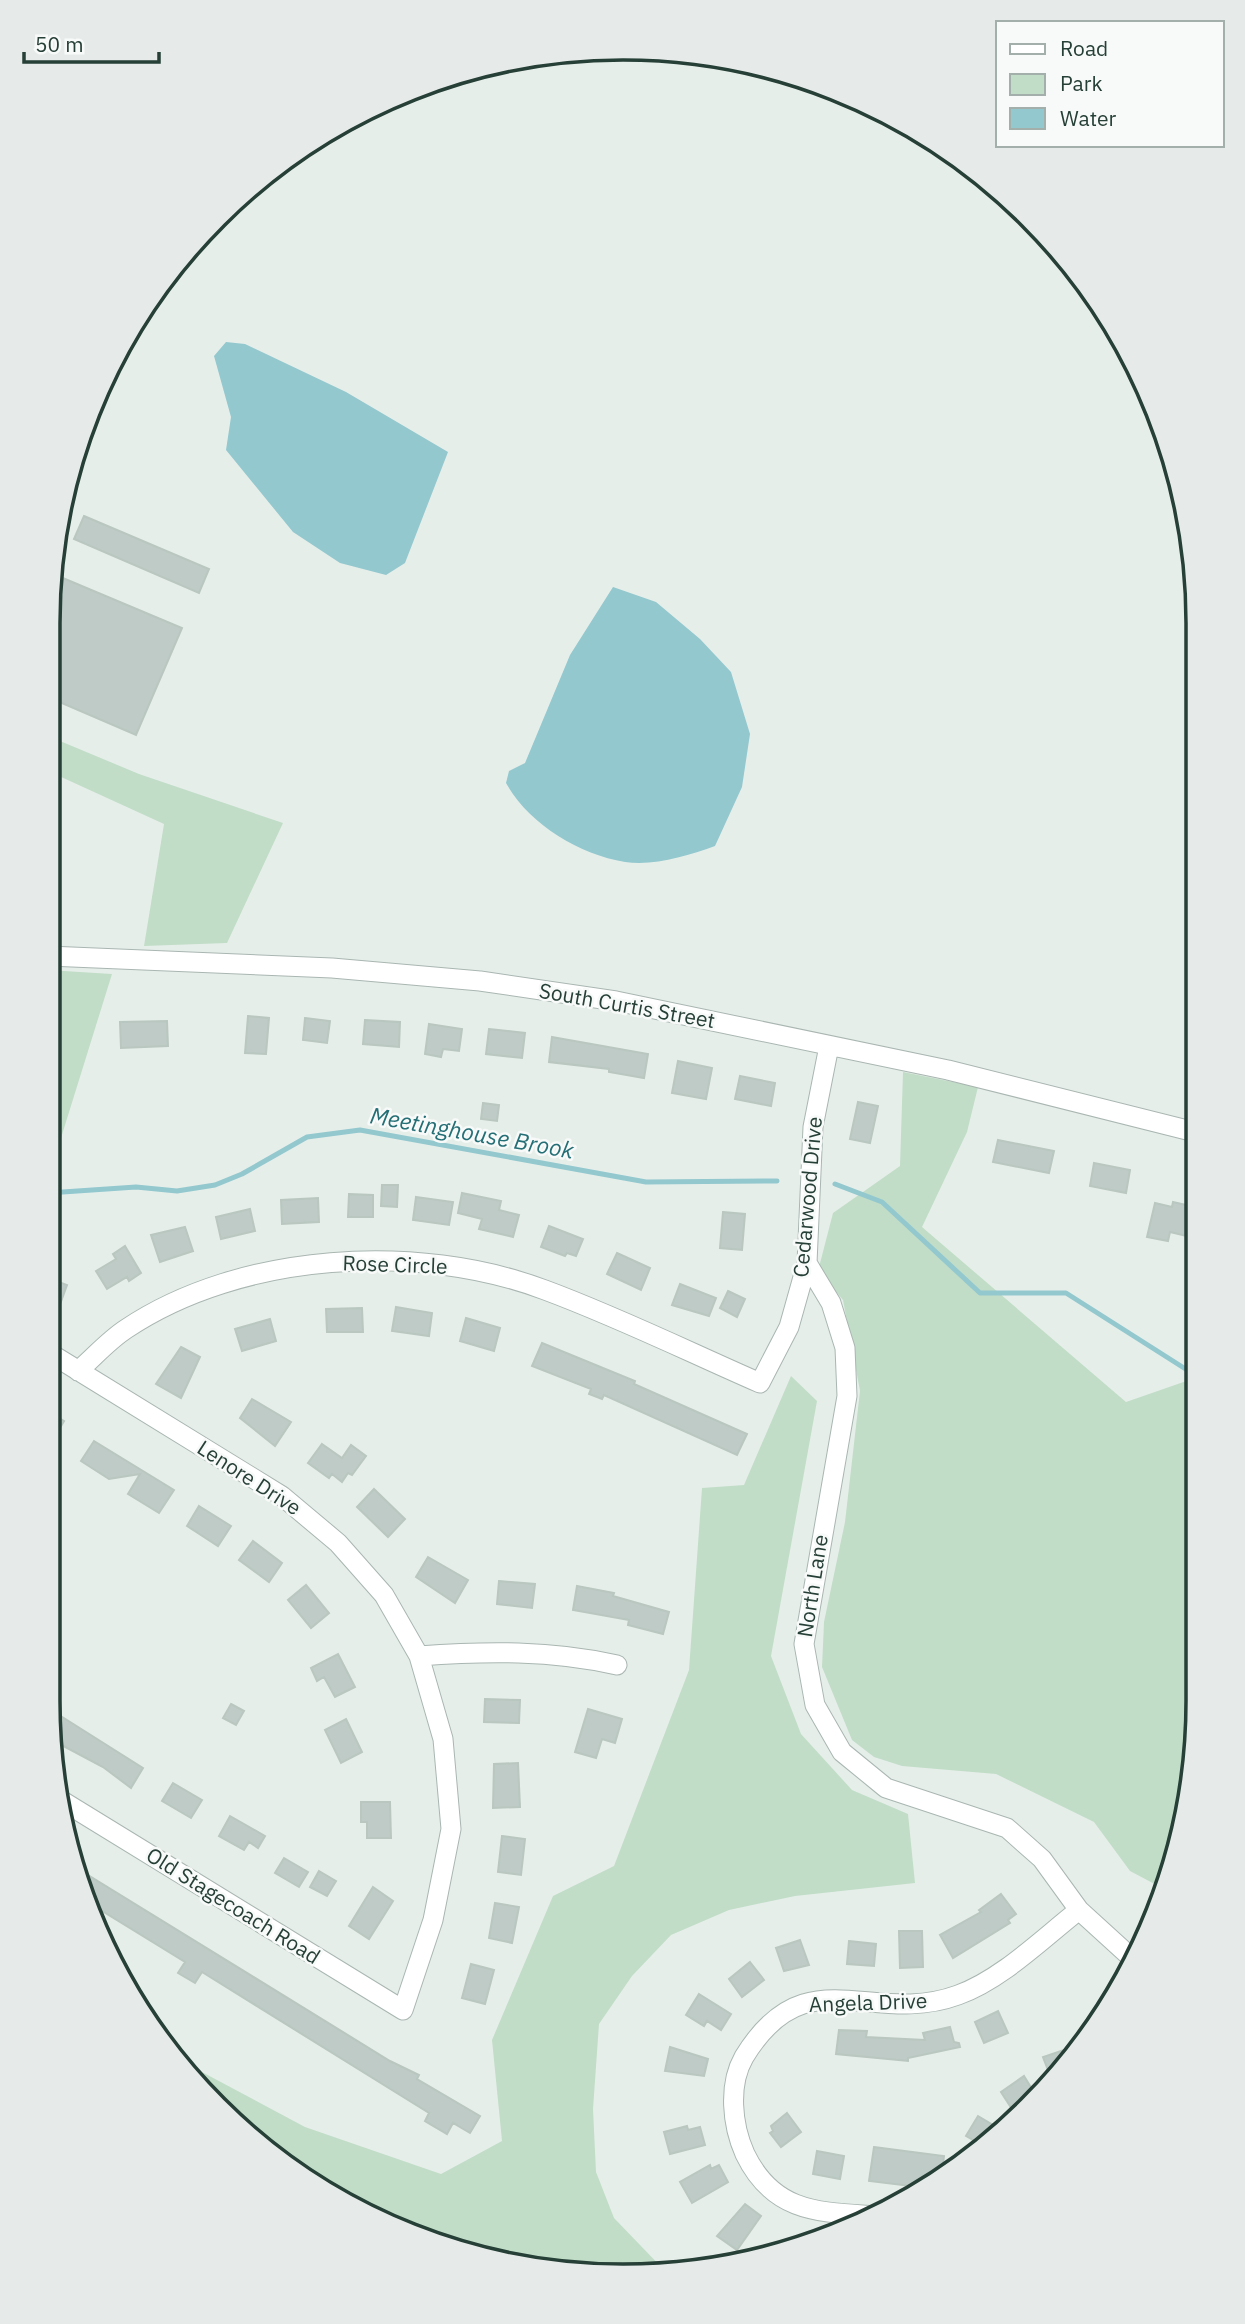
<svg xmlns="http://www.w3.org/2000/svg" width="1245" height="2324" font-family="'IBM Plex Sans',sans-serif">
<rect width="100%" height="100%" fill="#e6eeea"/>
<path fill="#c1ddc7" d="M48 736 139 774 283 823 227 943 144 946 164 824 48 771Z
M48 970 112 974 56 1154 48 1165Z
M903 1072 978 1087 967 1132 922 1227 1126 1402 1195 1378 1197 1739 1178 1851 1164 1889 1130 1871 1094 1822 996 1774 902 1766 874 1757 852 1740 822 1667 824 1622 845 1522 860 1391 843 1300 818 1271 833 1213 900 1166Z
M791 1376 817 1401 771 1656 801 1734 852 1790 908 1814 915 1883 795 1896 729 1910 671 1935 632 1976 599 2024 593 2109 596 2172 614 2218 667 2273 584 2275 474 2257 298 2175 170 2055 305 2127 441 2174 502 2141 492 2040 553 1896 614 1866 689 1670 702 1488 744 1485Z"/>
<path fill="#93c8ce" d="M226 342 245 344 346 392 448 452 405 563 386 575 340 563 293 532 226 450 231 417 214 356Z
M613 587 656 602 700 639 731 672 750 734 742 787 715 846C687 856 655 866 625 862 578 854 529 824 506 783L509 771 525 763 570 655Z"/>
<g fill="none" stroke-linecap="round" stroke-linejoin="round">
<path stroke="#93c8ce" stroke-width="5" d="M835 1184 882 1202 980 1293H1066L1195 1375
M48 1193 136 1187 177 1191 215 1185 242 1174 307 1137 360 1130 646 1182 777 1181"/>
</g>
<path fill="#becbc6" stroke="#b9c7c0" stroke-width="2" d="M84 516 209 569 199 593 74 539Z
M58 576 182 628 136 735 48 697V599Z
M248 1016 269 1018 266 1054 245 1053Z
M305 1018 330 1021 327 1043 303 1040Z
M365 1020 400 1022 399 1047 363 1044Z
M167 1021 168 1046 121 1048 120 1022Z
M429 1024 462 1029 459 1051 443 1049 441 1057 425 1054Z
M489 1029 525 1033 522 1058 486 1054Z
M552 1037 648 1054 644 1078 609 1072V1069L549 1062Z
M678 1061 712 1068 706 1099 672 1093Z
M740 1076 775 1083 771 1106 735 1099Z
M858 1102 878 1106 870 1143 850 1139Z
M483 1103 499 1105 497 1121 481 1119Z
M998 1140 1054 1151 1049 1173 993 1162Z
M1094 1163 1130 1170 1126 1193 1090 1186Z
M382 1185H398L397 1207 381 1206Z
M462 1193 501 1201 499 1210 519 1215 513 1237 479 1229 482 1219 458 1213Z
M349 1194 373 1195V1217H348Z
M416 1197 453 1202 449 1225 413 1220Z
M318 1198 319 1222 282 1224 281 1200Z
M1173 1202 1195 1207V1238L1170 1232 1168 1241 1147 1237 1155 1203 1172 1207Z
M250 1209 255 1231 221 1239 216 1217Z
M723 1212 745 1214 742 1250 720 1248Z
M549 1226 583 1239 576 1256 567 1253 565 1256 541 1247Z
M185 1227 193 1251 160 1262 151 1235Z
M125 1246 141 1273 129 1281 127 1277 107 1289 96 1271 116 1259 113 1254Z
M617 1253 650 1268 641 1290 607 1274Z
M48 1278 67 1285 59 1307 48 1303Z
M680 1284 716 1298 709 1316 672 1305Z
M728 1291 745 1299 737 1317 720 1308Z
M396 1307 432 1313 429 1336 392 1331Z
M362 1308 363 1332H327L326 1309Z
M466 1318 500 1328 494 1351 460 1341Z
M270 1319 276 1341 242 1351 235 1329Z
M542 1343 635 1381 634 1384 747 1434 737 1455 604 1395 602 1399 589 1394 591 1389 532 1366Z
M181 1347 200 1357 181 1398 156 1384Z
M252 1399 291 1422 275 1446 240 1418Z
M48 1411 64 1421 48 1448Z
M94 1441 174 1490 159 1513 128 1494 140 1474 109 1479 81 1461Z
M322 1444 342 1458 351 1445 366 1456 352 1475 348 1473 342 1482 332 1474 329 1478 308 1463Z
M374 1489 405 1519 388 1537 357 1507Z
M199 1506 231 1526 218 1546 187 1526Z
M253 1541 282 1563 269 1582 239 1560Z
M428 1557 468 1580 455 1603 416 1577Z
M499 1581 535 1584 532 1608 497 1604Z
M306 1585 329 1613 311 1628 288 1600Z
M577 1586 614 1593 613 1596 669 1612 663 1634 628 1625 629 1620 573 1610Z
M338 1654 355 1687 335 1697 324 1677 317 1681 311 1668Z
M485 1699 520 1700 519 1723 484 1722Z
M231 1704 244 1711 236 1725 223 1718Z
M48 1708 143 1768 131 1788 103 1767 54 1741Z
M588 1709 622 1719 615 1743 602 1739 596 1758 575 1752Z
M346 1719 362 1752 341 1763 325 1730Z
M518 1763 520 1807 493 1808 494 1764Z
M173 1783 202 1800 191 1818 162 1801Z
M361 1802H390L391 1838H367V1822H361Z
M230 1816 265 1836 258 1848 249 1842 244 1850 219 1836Z
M502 1836 525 1839 521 1875 498 1872Z
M284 1858 308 1872 299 1887 275 1873Z
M75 1867 390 2061 419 2075 417 2079 480 2116 470 2133 453 2123 447 2134 425 2121 429 2113 202 1972 195 1983 178 1973 185 1962 86 1901 78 1887Z
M319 1871 336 1881 327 1896 310 1887Z
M373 1887 393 1901 369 1939 349 1926Z
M1001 1894 1016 1914 1008 1920 1010 1923 953 1958 940 1935 981 1912 979 1910Z
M495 1903 519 1907 512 1943 489 1938Z
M899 1931H922L923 1967 900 1968Z
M800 1940 809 1965 784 1971 776 1948Z
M849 1941 876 1944 874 1966 847 1964Z
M750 1962 764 1980 742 1997 729 1979Z
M471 1964 494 1970 485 2004 462 1998Z
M699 1994 731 2014 721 2030 707 2021 704 2026 686 2015Z
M998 2011 1008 2033 984 2043 975 2022Z
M950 2027 954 2042 959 2043 960 2047 908 2058V2061L836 2054 839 2030 867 2031 866 2037 925 2040 923 2033Z
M670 2047 708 2059 704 2076 665 2071Z
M1073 2047 1059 2067 1051 2078 1043 2057Z
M1024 2076 1037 2097 1017 2117 1001 2092Z
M787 2113 801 2132 781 2147 770 2133 773 2131 771 2126Z
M978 2116 1000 2129 980 2144 966 2136Z
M687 2126 688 2130 700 2127 705 2145 670 2154 664 2132Z
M874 2147 944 2156 942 2171 919 2187 869 2181Z
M817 2151 844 2156 840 2179 813 2174Z
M710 2165 711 2169 719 2165 728 2182 692 2203 680 2182Z
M745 2204 761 2216 737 2250 717 2236Z"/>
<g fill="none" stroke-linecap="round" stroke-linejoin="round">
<defs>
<path id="minor" d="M48 956 332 968 480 981 616 1001 948 1070 1195 1132
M807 1263 831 1303 845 1348 847 1396 804 1644 815 1705 842 1752 886 1788 1007 1828 1042 1859 1079 1910 1135 1961
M48 1352 282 1496 338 1543 384 1595 419 1656 443 1739 451 1829 433 1920 403 2010 64 1802
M78 1371C94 1357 109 1340 126 1329 241 1252 418 1242 545 1290 618 1317 689 1352 760 1383L789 1327 807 1263 813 1127 829 1046
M419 1656C486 1651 551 1650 617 1665
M879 2216C820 2212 774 2214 745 2154 732 2125 728 2085 744 2057 806 1955 871 2027 958 1995 1002 1979 1042 1939 1079 1910"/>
</defs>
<use href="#minor" stroke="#a9b6b1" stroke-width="21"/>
<use href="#minor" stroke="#fff" stroke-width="19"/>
</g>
<g text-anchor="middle" stroke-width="5" stroke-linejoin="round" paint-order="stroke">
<g font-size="21" fill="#263f37" stroke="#f7faf8">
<text transform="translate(627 1006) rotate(10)" y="7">South Curtis Street</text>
<text transform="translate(808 1197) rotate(-85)" y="7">Cedarwood Drive</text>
<text transform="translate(395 1265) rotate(2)" y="7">Rose Circle</text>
<text transform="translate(249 1478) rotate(33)" y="7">Lenore Drive</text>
<text transform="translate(813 1586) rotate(-81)" y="7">North Lane</text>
<text transform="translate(233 1906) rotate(32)" y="7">Old Stagecoach Road</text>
<text transform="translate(868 2003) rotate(-2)" y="7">Angela Drive</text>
</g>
<g font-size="23" font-style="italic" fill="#246e76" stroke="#f7faf8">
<text transform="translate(472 1133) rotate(10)" y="8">Meetinghouse Brook</text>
</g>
</g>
<path d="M0 0H1245V2324H0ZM623 60H623A563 563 0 0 1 1186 623V1701A563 563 0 0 1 623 2264H623A563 563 0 0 1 60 1701V623A563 563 0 0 1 623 60Z" fill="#e6ebe9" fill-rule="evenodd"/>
<path fill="none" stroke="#263f37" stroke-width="3.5" d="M623 60H623A563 563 0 0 1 1186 623V1701A563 563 0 0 1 623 2264H623A563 563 0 0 1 60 1701V623A563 563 0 0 1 623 60Z"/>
<rect x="996" y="21" width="228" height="126" fill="#f7faf8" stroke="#a3afab" stroke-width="2"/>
<rect x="1010" y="44" width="35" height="10" fill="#ffffff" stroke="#a3afab" stroke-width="2"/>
<text x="1060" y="56" font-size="21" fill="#263f37">Road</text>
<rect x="1010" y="74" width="35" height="21" fill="#c1ddc7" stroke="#a3afab" stroke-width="2"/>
<text x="1060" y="91" font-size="21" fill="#263f37">Park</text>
<rect x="1010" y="108" width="35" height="21" fill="#93c8ce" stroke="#a3afab" stroke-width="2"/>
<text x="1060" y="126" font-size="21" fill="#263f37">Water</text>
<path d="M24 52v10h135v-10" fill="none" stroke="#263f37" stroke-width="3.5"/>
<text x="35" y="52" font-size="21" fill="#263f37" stroke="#f7faf8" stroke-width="5" paint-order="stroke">50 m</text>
</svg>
